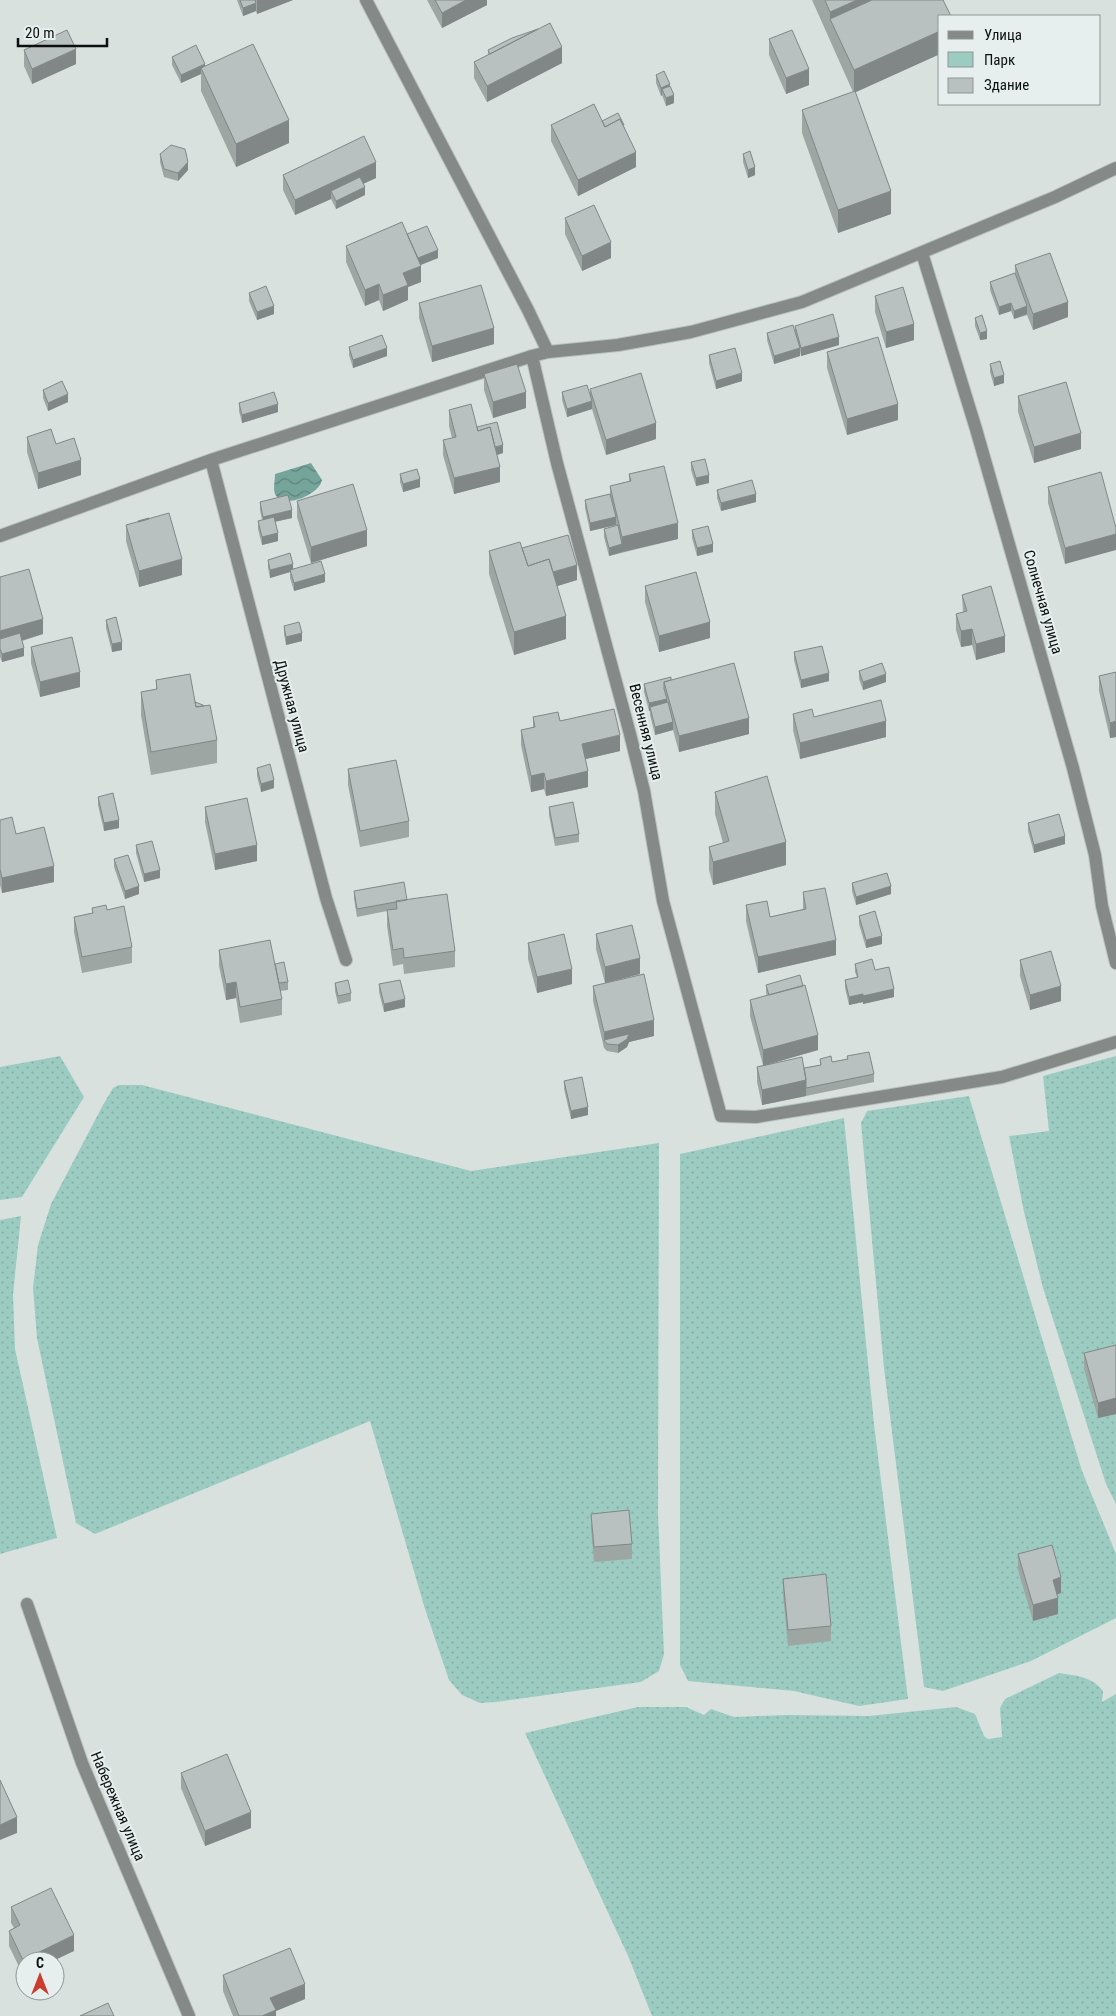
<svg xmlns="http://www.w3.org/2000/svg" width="1116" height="2016" font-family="'Roboto Condensed',sans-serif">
<defs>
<pattern id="green-dots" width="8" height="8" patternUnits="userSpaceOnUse" patternTransform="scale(1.25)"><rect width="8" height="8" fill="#9cccc1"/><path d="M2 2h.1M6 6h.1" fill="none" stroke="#85aea5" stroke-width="1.8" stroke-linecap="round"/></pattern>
<pattern id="water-waves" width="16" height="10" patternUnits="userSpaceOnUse" patternTransform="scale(1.25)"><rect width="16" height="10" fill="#75a49a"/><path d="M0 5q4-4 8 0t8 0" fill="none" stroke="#5e847c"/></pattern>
</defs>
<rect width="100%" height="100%" fill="#d9e1df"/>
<path fill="url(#green-dots)" d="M60 1056 84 1097 22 1197 0 1200V1067Z
M1116 1056V1504L1106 1484 1043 1288 1024 1212 1009 1136 1049 1131 1043 1076Z
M119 1085H142L471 1171 659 1143 658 1513 664 1654 659 1671 641 1682 496 1702 480 1703 462 1695 449 1680 425 1609 370 1421 95 1534 76 1523 37 1338 33 1288 38 1245 51 1204 103 1105 113 1088Z
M969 1096 1082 1471 1116 1554V1618L1031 1661 943 1691 924 1687 884 1368 861 1123 867 1111Z
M844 1118 874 1424 908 1699 859 1706 794 1691 688 1681 680 1665V1154Z
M21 1216 13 1295 15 1349 57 1538 0 1554V1220Z
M1059 1673C1077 1676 1091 1676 1103 1691L1102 1702 1116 1694V2016H652L629 1958 525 1733 638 1707H686L704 1715 711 1709 734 1717 786 1715 869 1716 956 1707 975 1714 984 1736 988 1739 1002 1737 1000 1708 1005 1699Z"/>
<path fill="url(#water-waves)" d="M311 463 322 480C319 495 283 510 275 494 273 489 275 480 275 474Z"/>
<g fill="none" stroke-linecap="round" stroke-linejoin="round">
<defs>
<path id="street" d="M366 0 528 310 548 352
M922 253 976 429 1073 768 1095 855 1102 906 1116 963
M532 356 557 463 630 734 644 791 663 901 721 1116 756 1117 1002 1077 1116 1042
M211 460 326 898 346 960
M0 536 211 460 532 356 548 352 618 345 691 332 802 302 1055 197 1116 168
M27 1604 82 1763 189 2016"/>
</defs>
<use href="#street" stroke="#b8bfbe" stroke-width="14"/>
<use href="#street" stroke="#858988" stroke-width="12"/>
</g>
<path fill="#9ea6a4" d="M237 0H293L257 14 256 11 243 16Z
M427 0H487V5L442 28Z
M812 0H943L940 54 855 92 891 214 838 233 802 133V110L853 92Z
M769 39 809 85 786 94 769 55Z
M24 50 76 64 32 84 24 66Z
M488 50 562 63 487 102 474 78V62L488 55Z
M172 57 205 66 289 143 236 167 201 91V74L181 83 172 65Z
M656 75 670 86 674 103 666 106 662 95 661 96 656 83Z
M602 121 624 126 636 167 578 196 551 141V125Z
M160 154 188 170 178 181 164 177 160 162Z
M743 154 755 175 748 178 743 162Z
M283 175 376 178 363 184 365 195 336 209 331 199 295 215 283 190Z
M565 218 611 258 582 271 565 234Z
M407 234 438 258 421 265V282L408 287V300L383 311 379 300 365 306 346 262V246Z
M1015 265 1068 317 1033 330 1027 315 1014 319 1011 311 999 315 990 290V282L1015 273Z
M249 293 274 314 257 320 249 301Z
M875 296 914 340 886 348 875 312Z
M419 303 494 344 432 362 419 318Z
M975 318 987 339 980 340 975 326Z
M795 326 839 345 801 356 800 351V356L774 364 767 340V333L795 331Z
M349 347 387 356 353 368 349 355Z
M827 352 898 420 847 435 827 368Z
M709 355 742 381 716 389 709 363Z
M990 364 1004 383 994 386 990 372Z
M484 374 526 408 493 418 484 390Z
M590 389 656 439 606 455 592 409 567 417 562 400V392L590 396Z
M43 390 68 402 48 411 43 398Z
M1018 396 1081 449 1034 463 1018 412Z
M239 403 278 412 242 423 239 411Z
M449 410 477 427 503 453 497 455 500 482 454 494 443 455V440L452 438 449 426Z
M27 437 56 444 81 475 38 489 27 452Z
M691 462 709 483 696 486 691 470Z
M1101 472 1065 564 1048 503V487Z
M400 474 420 487 403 492 400 482Z
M629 474 678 539 609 556 604 537V529L616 526V525L590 531 585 508V500L610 494V486L629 481Z
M717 490 756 502 721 511 717 498Z
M297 501 367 546 311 563 297 517Z
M260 502 292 518 275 522 278 541 262 545 258 529V521L262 520 260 510Z
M126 525 182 575 139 587 126 541Z
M692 530 713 552 697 556 692 538Z
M522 548 577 580 557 586 566 639 514 655 489 574V551Z
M268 560 293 569 325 582 294 591 290 578V572L270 578 268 568Z
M0 577 43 634 22 641 24 656 2 662 0 657Z
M645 586 710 638 659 652 645 602Z
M962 595 1005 652 976 660 972 645 961 647 956 630V614L963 612Z
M106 620 122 650 112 652 106 628Z
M284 626 302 641 286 645 284 634Z
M31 647 80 687 40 697 31 663Z
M794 652 829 681 801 688 794 660Z
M859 671 886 682 863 690 859 679Z
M1116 672V737L1110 738 1099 691V676Z
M156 680 195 702 217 740V763L151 775 141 715V692L156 689Z
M671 680 749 734 679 752 673 730 655 735 650 715V711H649L644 692V684Z
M793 714 814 717 886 737 800 759 793 730Z
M533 717 560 721 620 751 585 759 588 787 546 796 544 789 531 792 521 745V730L533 727Z
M257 768 274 788 261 792 257 776Z
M348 769 409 821V837L360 847 348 785Z
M715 792 786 865 713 885 709 870V847L723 843 715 814Z
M98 797 119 828 104 831 98 805Z
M205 807 257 861 215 870 205 822Z
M549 807 579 834V842L555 846 549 815Z
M0 820 16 834 54 882 2 893 0 885Z
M1028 823 1065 844 1034 853 1028 831Z
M136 845 160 878 144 882 136 853Z
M114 859 139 894 125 899 114 867Z
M852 883 891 894 856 905 852 891Z
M354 891 407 900 455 951V967L404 974 403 964 393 966 387 926V911L357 917 354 899Z
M803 892 836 955 758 973 746 921V905L770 917 803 909Z
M92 908 107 910 132 947V963L82 973 74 932V917L92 913Z
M859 916 882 944 866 948 859 924Z
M596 934 640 974 605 983 596 949Z
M528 943 572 984 537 993 528 959Z
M219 950 275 964 288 982V990L280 991 282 999V1015L240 1023 236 998 226 1000 219 966Z
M1020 960 1061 1001 1030 1010 1020 976Z
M855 964 875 970 894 997 863 1004V1002L849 1005 845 988V980L857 977 855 972Z
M335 983 351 993V1001L338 1004 335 991Z
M379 984 405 1007 384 1012 379 992Z
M766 985 818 1050 768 1064 804 1068 820 1065V1059L832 1062 847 1059V1056L874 1074V1082L762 1105 757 1082V1067L763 1065 750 1016V1000L767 996 766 993Z
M593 986 654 1036 629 1042 627 1047 618 1053 607 1051 604 1048 593 1001Z
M564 1081 588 1115 571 1119 564 1089Z
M1116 1345V1414L1098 1418 1084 1369V1353Z
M591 1514 632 1544V1559L594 1562 591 1529Z
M1018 1554 1061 1593 1057 1594 1058 1614 1033 1621 1018 1570Z
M783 1579 831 1626V1641L788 1646 783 1595Z
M181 1773 251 1828 205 1846 181 1788Z
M11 1907 74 1951 25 1961V1975H23L9 1946V1931L14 1928 11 1923Z
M223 1975 305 1999 276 2011V2016H233L223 1991Z"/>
<path fill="#818786" d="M257 0H293L257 14Z
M466 0H487V5L442 28V13Z
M857 0H924L830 19V12Z
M256 3V11L243 16V8Z
M940 31V54L854 93V70Z
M562 47V63L487 102V86Z
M76 49V64L32 84V69Z
M205 64V72L201 68V74L181 83V75Z
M809 69V85L786 94V78Z
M670 84V92L662 89V95L661 96V88Z
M674 95V103L666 106V98Z
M289 120V143L236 167V144Z
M636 152V167L578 196V180Z
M188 162V170L178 181V173Z
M376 162V178L334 197 331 191V199L295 215V200Z
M755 167V175L748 178V170Z
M365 187V195L336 209V201Z
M891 191V214L838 233V210Z
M611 242V258L582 271V256Z
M438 250V258L415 267V259Z
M421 266V282L408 287V300L383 311V295L403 273Z
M379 284V300L365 306V290Z
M1068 302V317L1033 330V314Z
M1011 303V311L999 315V307Z
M274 306V314L257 320V312Z
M1027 306V314L1014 319V311Z
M914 324V340L886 348V332Z
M494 328V344L432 362V346Z
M987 331V339L980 340V333Z
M839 337V345L801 356V348Z
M387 348V356L353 368V360Z
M800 348V356L774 364V356Z
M742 373V381L716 389V381Z
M1004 375V383L994 386V378Z
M526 392V408L493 418V402Z
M68 394V402L48 411V403Z
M592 401V409L567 417V409Z
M278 404V412L242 423V415Z
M898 404V420L847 435V419Z
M656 423V439L606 455V440Z
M1081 433V449L1034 463V447Z
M503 445V453L493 456V448Z
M81 460V475L38 489V473Z
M500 467V482L454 494V478Z
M709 475V483L696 486V478Z
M420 479V487L403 492V484Z
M756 494V502L721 511V503Z
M292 510V518L263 524V517Z
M616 517V525L590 531V523Z
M678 523V539L622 552V537Z
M367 530V546L311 563V547Z
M278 533V541L262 545V537Z
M1116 534V550L1065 564V548Z
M622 544V552L609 556V548Z
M713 544V552L697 556V548Z
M182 559V575L139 587V571Z
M293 564V572L290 570V572L270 578V570Z
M577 565V580L551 588V573Z
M325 574V582L294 591V583Z
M566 616V639L514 655V632Z
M43 619V634L0 647V631Z
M710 622V638L659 652V636Z
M972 629V645L961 647V631Z
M302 633V641L286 645V637Z
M1005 636V652L976 660V644Z
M122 642V650L112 652V644Z
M24 648V656L2 662V654Z
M80 672V687L40 697V682Z
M829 673V681L801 688V680Z
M886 674V682L863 690V682Z
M667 699V707H650V711H649V703Z
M749 718V734L679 752V736Z
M886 721V737L800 759V743Z
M1116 721V737L1110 738V723Z
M673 722V730L655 735V727Z
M620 735V751L582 760V744Z
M588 771V787L546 796V781Z
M544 773V789L531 792V776Z
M274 780V788L261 792V784Z
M119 820V828L104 831V823Z
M1065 836V844L1034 853V845Z
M786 842V865L713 885V862Z
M257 845V861L215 870V854Z
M54 866V882L2 893V878Z
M160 870V878L144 882V874Z
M139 886V894L125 899V891Z
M891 886V894L856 905V897Z
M882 936V944L866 948V940Z
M836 940V955L758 973V957Z
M640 958V974L605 983V967Z
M572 969V984L537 993V977Z
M236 982V998L226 1000V984Z
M1061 986V1001L1030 1010V995Z
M894 989V997L863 1004V996Z
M863 994V1002L849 1005V997Z
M405 999V1007L384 1012V1004Z
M654 1020V1036L629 1042 627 1047 618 1053V1045L604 1040V1032Z
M818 1035V1050L763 1066V1050Z
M806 1080V1096L762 1105V1090Z
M588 1107V1115L571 1119V1111Z
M1116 1398V1414L1098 1418V1403Z
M1061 1577V1593L1053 1596V1580Z
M1058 1598V1614L1033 1621V1605Z
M251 1812V1828L205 1846V1831Z
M17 1817V1833L0 1840V1825Z
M74 1935V1951L53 1961H25V1975H23V1960Z
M305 1984V1999L276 2011V2016H262L270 1998Z"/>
<path fill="#b8c1bf" stroke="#818786" d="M240 0H255L256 3 243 8Z
M435 0H466L442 13Z
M825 0H857L830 12Z
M872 0H943L951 16H940V31L854 70 830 19Z
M550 23 562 47 487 86 474 62Z
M538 29 490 54 488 50 512 38Z
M67 30 76 49 32 69 24 50Z
M792 30 809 69 786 78 769 39Z
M253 44 289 120 236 144 201 68Z
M196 45 205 64 181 75 172 57Z
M664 71 670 84 661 88 656 75Z
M670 86 674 95 666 98 662 89Z
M855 91 891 191 838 210 802 110Z
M594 104 605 127 620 119 636 152 578 180 551 125Z
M618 113 624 125H623L620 119 605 127 602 121Z
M364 136 376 162 295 200 283 175Z
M171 145 185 149 188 162 178 173 164 169 160 154Z
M750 151 755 167 748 170 743 154Z
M360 177 365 187 336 201 331 191Z
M594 205 611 242 582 256 565 218Z
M402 222 421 266 403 273 408 285 383 295 379 284 365 290 346 246Z
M427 226 438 250 418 258 407 234Z
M1050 253 1068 302 1033 314 1015 265Z
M1015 273 1027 306 1014 311 1011 303 999 307 990 282Z
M481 285 494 328 432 346 419 303Z
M266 286 274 306 257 312 249 293Z
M903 287 914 324 886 332 875 296Z
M833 314 839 337 801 348 795 326Z
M982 315 987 331 980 333 975 318Z
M793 325 800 348 774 356 767 333Z
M382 335 387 348 353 360 349 347Z
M878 337 898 404 847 419 827 352Z
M735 348 742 373 716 381 709 355Z
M1000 361 1004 375 994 378 990 364Z
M517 364 526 392 493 402 484 374Z
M641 373 656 423 606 440 590 389Z
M62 381 68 394 48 403 43 390Z
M1066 382 1081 433 1034 447 1018 396Z
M587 385 592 401 567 409 562 392Z
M274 392 278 404 242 415 239 403Z
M471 404 478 431 490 427 500 467 454 478 443 440 456 437 449 410Z
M497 422 503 445 495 447 490 427 478 431 477 427Z
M51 429 56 444 74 438 81 460 38 473 27 437Z
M705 459 709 475 696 478 691 462Z
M664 466 678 523 622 537 610 486 631 481 629 474Z
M417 469 420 479 403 484 400 474Z
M1101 472 1116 528V534L1065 548 1048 487Z
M752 480 756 494 721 503 717 490Z
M353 484 367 530 311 547 297 501Z
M610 494 616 517 590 523 585 500Z
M288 495 292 510 263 517 260 502Z
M169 513 182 559 139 571 126 525Z
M274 517 278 533 262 537 258 521Z
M149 518V519L138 522V521Z
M618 525 622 544 609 548 604 529Z
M708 526 713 544 697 548 692 530Z
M568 535 577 565 553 572 549 559 528 566 522 548Z
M520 542 528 566 549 559 566 616 514 632 489 551Z
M290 553 293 564 270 570 268 560Z
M321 561 325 574 294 583 290 570Z
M29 569 43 619 0 631V577Z
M696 572 710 622 659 636 645 586Z
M991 586 1005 636 976 644 972 629 961 631 956 614 967 611 962 595Z
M116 617 122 642 112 644 106 620Z
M299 622 302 633 286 637 284 626Z
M20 633 24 648 2 654 0 649V639Z
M72 637 80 672 40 682 31 647Z
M822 646 829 673 801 680 794 652Z
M734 663 749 718 679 736 664 682Z
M882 663 886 674 863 682 859 671Z
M1116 672V721L1110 723 1099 676Z
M190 674 196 707 210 705 217 740 151 752 141 692 157 689 156 680Z
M671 677V680L664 682V689L667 699 649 703 644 684Z
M881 700 886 721 800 743 793 714 812 709 814 717Z
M195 702 203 705 204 706 196 707Z
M668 702 673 722 655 727 650 707Z
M614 709 620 735 582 744 588 771 546 781 544 773 531 776 521 730 535 727 533 717 558 712 560 721Z
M396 760 409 821 360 831 348 769Z
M270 764 274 780 261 784 257 768Z
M767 776 786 842 713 862 709 847 729 841 715 792Z
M113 793 119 820 104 823 98 797Z
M247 798 257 845 215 854 205 807Z
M573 802 579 834 555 838 549 807Z
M1059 814 1065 836 1034 845 1028 823Z
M12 817 16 834 44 827 54 866 2 878 0 869V820Z
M152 841 160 870 144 874 136 845Z
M128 855 139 886 125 891 114 859Z
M887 873 891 886 856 897 852 883Z
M404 882 407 900 357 909 354 891Z
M825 888 836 940 758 957 746 905 767 901 770 917 806 909 803 892Z
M447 894 455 951 404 958 403 948 393 950 387 910 397 909 396 901Z
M106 905 107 910 124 906 132 947 82 957 74 917 93 913 92 908Z
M875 911 882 936 866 940 859 916Z
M632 925 640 958 605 967 596 934Z
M564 934 572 969 537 977 528 943Z
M270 940 282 999 240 1007 236 982 226 984 219 950Z
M1051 951 1061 986 1030 995 1020 960Z
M872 959 875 970 889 967 894 989 863 996V994L849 997 845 980 858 977 855 964Z
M284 962 288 982 279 983 275 964Z
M644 974 654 1020 604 1032 593 986Z
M800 975 803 986 769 995 766 985Z
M348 980 351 993 338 996 335 983Z
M400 980 405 999 384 1004 379 984Z
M805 985 818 1035 763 1050 750 1000Z
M629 1034 627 1039 618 1045 607 1044 604 1040Z
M869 1052 874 1074 806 1088V1080L804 1068 821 1065 820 1059 831 1056 832 1062 848 1059 847 1056Z
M802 1057 806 1080 762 1090 757 1067Z
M582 1077 588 1107 571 1111 564 1081Z
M1116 1345V1398L1098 1403 1084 1353Z
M629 1510 632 1544 594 1547 591 1514Z
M1052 1545 1061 1577 1053 1580 1058 1598 1033 1605 1018 1554Z
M826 1574 831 1626 788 1630 783 1579Z
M227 1754 251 1812 205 1831 181 1773Z
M0 1780 17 1817 0 1825Z
M51 1888 74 1935 23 1960 9 1931 20 1925 11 1907Z
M290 1948 305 1984 270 1998 276 2010 262 2016H239L223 1975Z
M108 2003 114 2016H80Z"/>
<g text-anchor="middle" stroke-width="4" stroke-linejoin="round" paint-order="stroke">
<g font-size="15" fill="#0c0f0f" stroke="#e6efed">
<text transform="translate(1043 602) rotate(74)" y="5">Солнечная улица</text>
<text transform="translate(292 706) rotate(75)" y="5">Дружная улица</text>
<text transform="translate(646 732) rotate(76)" y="5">Весенняя улица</text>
<text transform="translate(118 1806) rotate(67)" y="5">Набережная улица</text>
</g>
</g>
<rect x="938" y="15" width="162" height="90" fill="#e6efed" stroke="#8f9594"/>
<rect x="948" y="31" width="25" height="8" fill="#858988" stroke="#8f9594"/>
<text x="984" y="40" font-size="15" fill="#0c0f0f">Улица</text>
<rect x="948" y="52" width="25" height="15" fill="#9cccc1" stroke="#8f9594"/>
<text x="984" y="65" font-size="15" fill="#0c0f0f">Парк</text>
<rect x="948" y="78" width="25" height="15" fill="#b8c1bf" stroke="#8f9594"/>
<text x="984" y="90" font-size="15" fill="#0c0f0f">Здание</text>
<g transform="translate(40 1976)"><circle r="24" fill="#e6efed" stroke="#8f9594"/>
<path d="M0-4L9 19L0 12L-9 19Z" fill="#ca3d2e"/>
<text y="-8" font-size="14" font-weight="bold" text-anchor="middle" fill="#0c0f0f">С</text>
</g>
<path d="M18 38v8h89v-8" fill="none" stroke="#0c0f0f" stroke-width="2.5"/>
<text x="25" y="38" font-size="15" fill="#0c0f0f" stroke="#e6efed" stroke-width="4" paint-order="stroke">20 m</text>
</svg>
